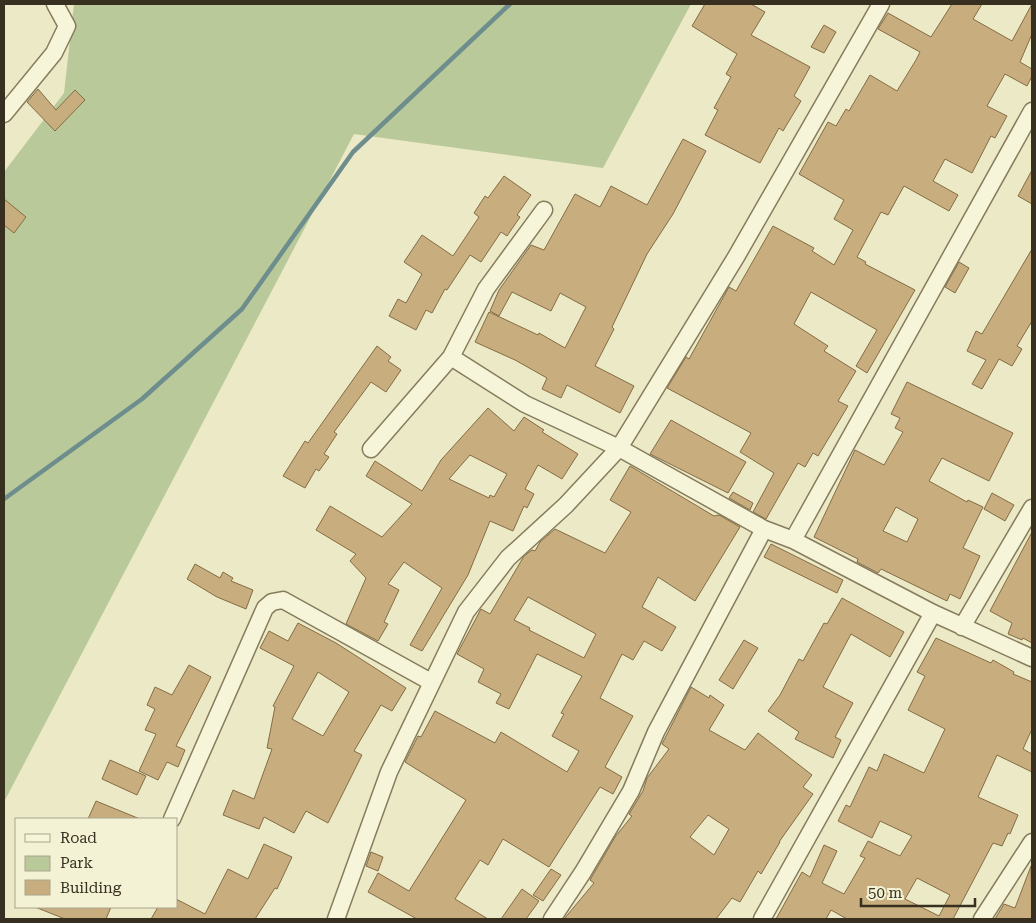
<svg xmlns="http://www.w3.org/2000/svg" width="1036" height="923" font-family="'Roboto Serif',serif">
<rect width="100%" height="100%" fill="#ece9c6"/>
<path fill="#b9c99a" d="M74 4H691L603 168 354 134 4 802V172L64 93Z"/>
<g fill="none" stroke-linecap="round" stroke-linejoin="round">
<path stroke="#6e8d8d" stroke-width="4.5" d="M4 499 142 399 242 309 353 152 510 4"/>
</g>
<path fill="#c8ae7e" stroke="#846c44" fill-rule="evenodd" d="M705 4H751L765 12 751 35 810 67 794 96 801 101 783 131 779 128 760 163 705 135 718 110 714 108 731 77 726 74 737 54 692 26Z
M952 4H982L973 19 1012 41 1032 4V34L1020 62 1032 69V76L1027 86 1005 74 987 106 1007 116 995 138 991 136 972 173 945 159 933 181 958 195 949 211 904 186 888 215 881 212 857 257 866 262 865 264 915 290 867 373 856 366 877 330 811 292 794 324 828 346 824 351 856 371 838 401 848 406 818 456 813 453 805 467 798 463 766 519 753 512 774 473 740 452 751 433 667 388 686 357 689 359 729 287 736 291 773 226 814 248 812 251 834 265 853 230 834 219 844 200 799 174 828 122 836 126 846 109 849 111 870 75 897 91 916 60 920 52 878 29 888 13 931 37Z
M824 25 836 32 824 53 811 47Z
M38 89 56 110 75 90 85 100 55 131 27 102Z
M683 139 706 151 673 214 647 254 612 327 614 329 595 366 634 386 620 413 567 385 561 398 542 389 547 378 515 360 475 342 489 312 538 335 539 333 565 348 586 307 560 293 551 311 512 292 499 316 490 311 499 290 531 245 544 250 575 194 600 207 611 186 647 205Z
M1032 170V204L1018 196Z
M504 176 531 195 517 215 520 217 507 236 501 232 481 262 470 255 447 290 445 289 432 313 426 310 416 330 389 316 398 299 406 303 422 274 404 262 422 235 453 256 479 217 474 213 485 196 488 198Z
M4 199 26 217 14 233 4 225Z
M1032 249V321L1017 346 1022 349 1012 366 999 359 982 389 972 384 986 360 967 351 976 331 982 334Z
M959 262 969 268 955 293 945 287Z
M377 346 391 357 388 361 401 370 386 392 371 382 334 432 337 434 324 454 329 457 319 471 316 469 305 488 283 476 305 441 308 443Z
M907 382 1013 433 989 481 942 458 929 481 967 502 968 500 983 507 963 548 980 556 960 599 950 594 947 601 881 569 878 573 857 562 858 559 814 537 855 450 884 465 903 432 895 428 900 418 891 414ZM896 507 918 519 907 542 883 531Z
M488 408 514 431 524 417 544 430 542 432 578 454 562 479 538 465 525 489 534 494 527 508 524 506 513 531 490 521 468 575 422 651 410 645 442 588 404 562 388 584 399 590 384 622 388 624 378 641 346 624 366 578 350 561 356 554 316 530 330 506 382 537 412 504 366 476 375 461 422 491 441 460ZM470 455 507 474 494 497 490 495 489 498 449 479Z
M671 420 746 462 728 493 650 454Z
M630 466 714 516 719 515 740 527 695 601 658 577 642 607 676 627 662 651 644 641 633 660 622 654 600 698 633 716 605 767 622 777 613 794 600 787 549 867 503 839 488 865 480 860 455 899 488 919H417L368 892 378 873 409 891 466 800 405 762 418 736 421 737 435 711 495 743 501 732 567 772 579 751 552 736 564 714 561 713 582 676 537 654 509 709 496 703 501 694 478 682 484 669 457 654 481 609 490 614 524 556 532 550 535 551 540 542 555 529 605 553 631 512 610 500ZM528 597 596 634 584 658 529 630 530 628 514 620Z
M733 492 753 503 750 510 729 498Z
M992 493 1014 505 1005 521 984 509Z
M1032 532V643L1023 638 1022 640 1008 634 1012 623 990 611Z
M771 544 843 580 837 593 764 557Z
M195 564 220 578 223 572 233 578 231 581 253 590 246 609 217 597 187 579Z
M842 598 904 632 890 657 851 634 823 687 853 703 835 737 841 740 833 758 795 739 799 732 768 711 780 695 799 659 803 661 824 623 827 624Z
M298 623 336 643 406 688 392 711 381 705 354 751 362 755 328 823 306 811 294 833 264 817 259 829 223 815 233 790 254 799 272 749 267 748 275 707 273 706 294 666 260 648 269 631 288 641ZM318 672 349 692 323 736 292 719Z
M936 638 991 663 993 660 1014 672 1013 674 1032 682V729L1023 749 1032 754V772L997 755 978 797 1018 815 1010 834 1008 833 1002 846 993 843 953 919H847L831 910 826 919H776L802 872 810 877 824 845 837 851 822 883 844 894 865 858 860 856 868 841 900 856 912 836 880 821 872 838 838 821 846 805 850 807 869 767 877 771 884 754 924 773 945 729 908 710 925 676 917 672ZM917 878 950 895 939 916 905 899Z
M744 640 758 648 733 689 719 680Z
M189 665 211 677 176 746 185 750 178 767 167 762 158 780 139 771 156 734 145 730 155 709 147 705 155 687 172 695Z
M691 687 709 698 710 695 724 705 709 730 745 750 758 733 812 775 803 787 813 794 779 842H780L761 874 758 871 740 902 732 898 716 919H564L594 883 590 880 615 837 632 816 629 814 643 791 647 778 669 749 662 744ZM708 815 729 829 714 855 690 837Z
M110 760 146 776 137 795 102 779Z
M96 801 140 819H88Z
M264 844 292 857 277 889 275 888 255 919H151L158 907H176V899L205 914 228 869 248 879Z
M371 852 383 857 378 871 366 866Z
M1031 866 1032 919H995L1004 904 1015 908Z
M551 869 561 875 543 901 533 895Z
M522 889 539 901 526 919H501Z
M35 907H111L106 919H65Z"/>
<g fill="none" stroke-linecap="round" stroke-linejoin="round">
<defs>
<path id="minor" d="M4 114 54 53 67 26 55 4
M451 357 525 404 619 448 764 529 793 540 933 613 1032 658
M371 449 451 357 486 289 544 210
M793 540 1032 111
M962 627 1032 508
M172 819 265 608 272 602 283 600 431 682
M336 919 389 772 466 612 508 558 566 505 619 448 736 257 881 4
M552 919 583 872 631 791 656 732 764 529
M762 919 933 613
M982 919 1032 842"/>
</defs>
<use href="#minor" stroke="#867c5d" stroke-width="19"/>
<use href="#minor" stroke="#f7f5d9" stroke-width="16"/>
</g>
<rect width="1036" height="923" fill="none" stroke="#373020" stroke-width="10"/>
<rect x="15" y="818" width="162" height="90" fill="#f4f2d5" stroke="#a8a48d"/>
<rect x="25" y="834" width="25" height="8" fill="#f7f5d9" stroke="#a8a48d"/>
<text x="60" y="843" font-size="15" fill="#373020">Road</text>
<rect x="25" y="856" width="25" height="15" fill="#b9c99a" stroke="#a8a48d"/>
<text x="60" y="868" font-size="15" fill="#373020">Park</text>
<rect x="25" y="880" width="25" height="15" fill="#c8ae7e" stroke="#a8a48d"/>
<text x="60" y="893" font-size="15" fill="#373020">Building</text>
<path d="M861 898v8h114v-8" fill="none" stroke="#373020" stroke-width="2.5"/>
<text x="868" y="898" font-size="15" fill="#373020" stroke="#f4f2d5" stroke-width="4" paint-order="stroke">50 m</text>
</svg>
